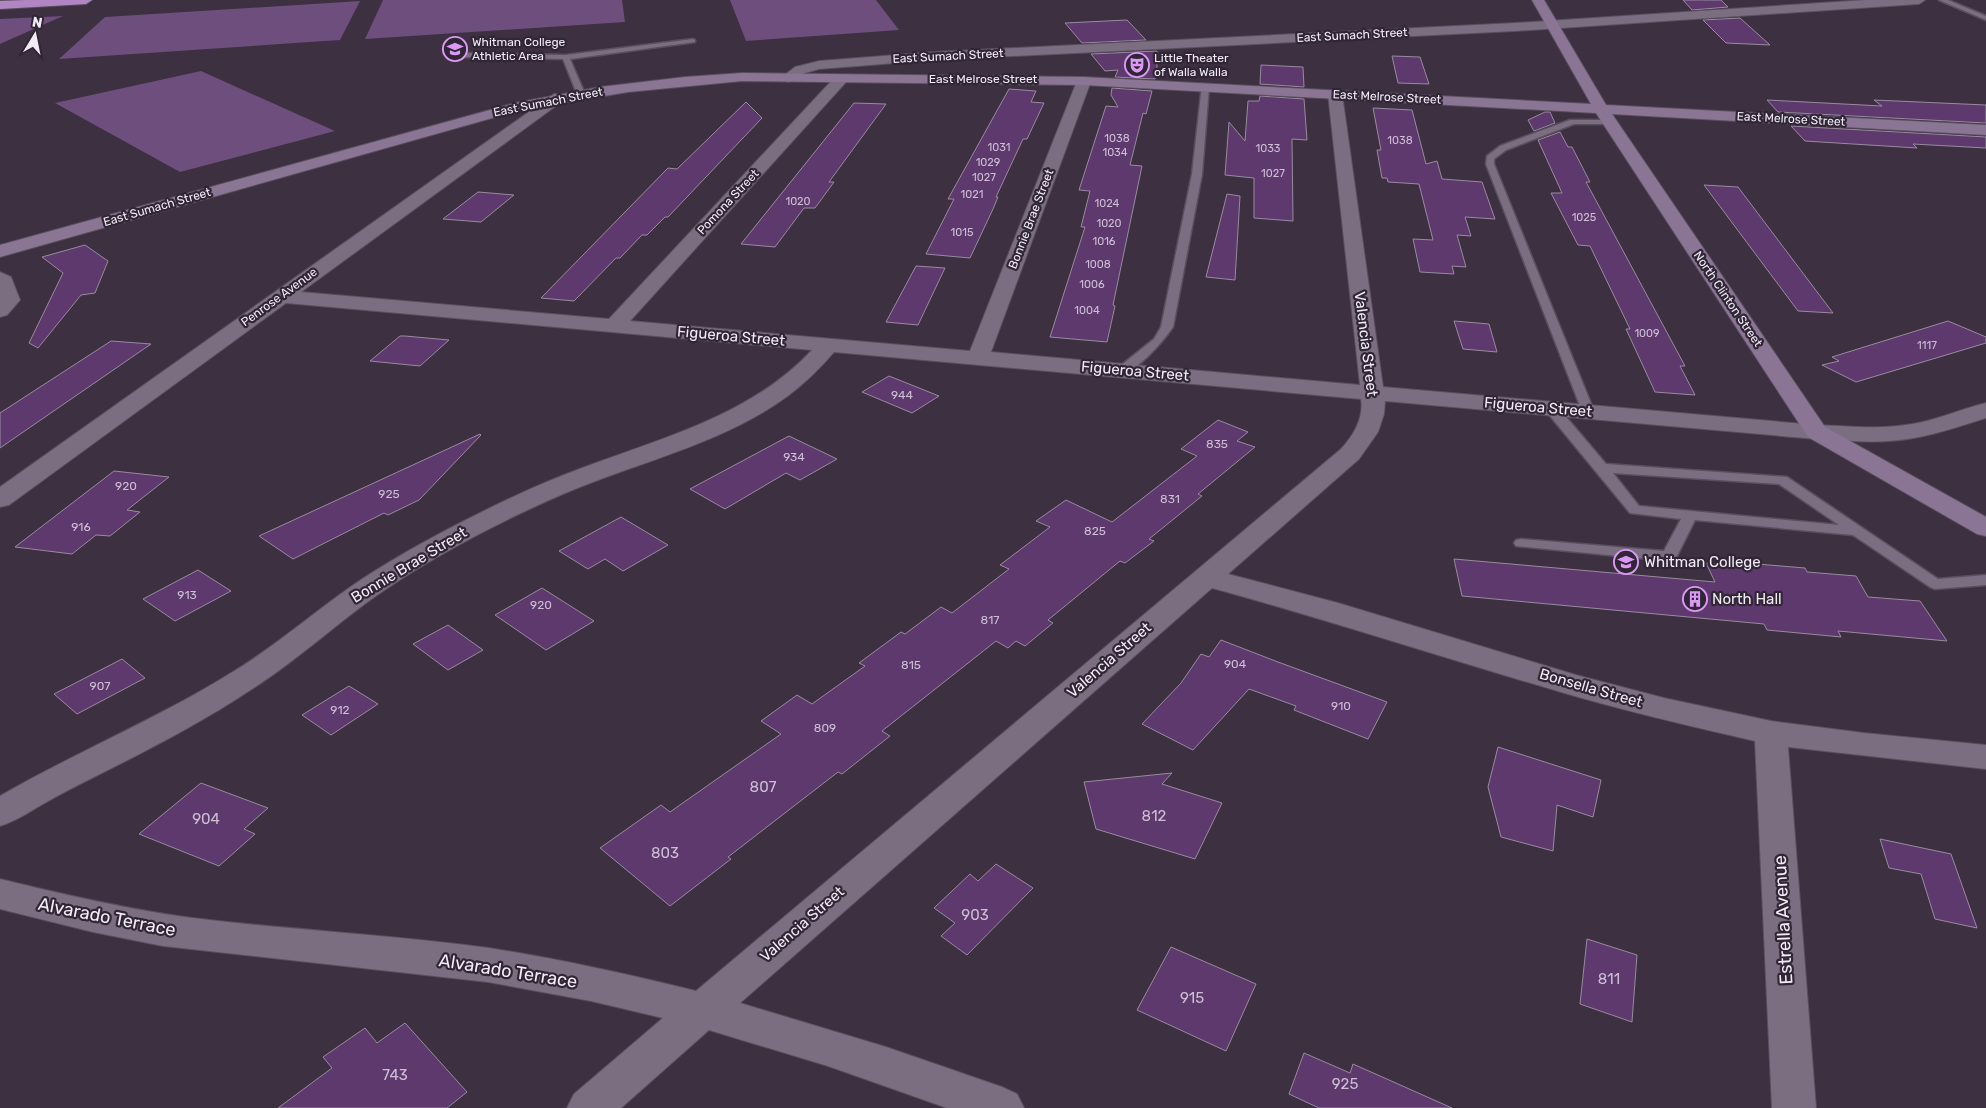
<svg xmlns="http://www.w3.org/2000/svg" width="1986" height="1108" font-family="Rubik,sans-serif">
<rect width="100%" height="100%" fill="#3c3041"/>
<path fill="#6e4e7c" d="M383 0H622L625 22 365 39Z
M730 0H876L899 30 746 41Z
M360 1 340 40 59 59 105 17Z
M63 16 0 44V19Z
M201 71 335 131 180 172 55 103Z"/>
<path fill="#5e396e" stroke="#988b9e" d="M1683 0H1721L1728 7 1692 10Z
M1740 18 1770 45 1726 43 1703 20Z
M1127 20 1146 40 1082 43 1065 23Z
M1157 51V68L1155 79 1115 77 1118 70 1105 71 1091 54Z
M1392 56 1420 57 1429 84 1398 83Z
M1261 65 1303 67 1304 87 1260 84Z
M1112 88 1152 91 1146 114 1143 113 1130 165 1142 166 1113 305 1115 306 1107 342 1050 337 1085 227H1081L1090 191 1079 190 1106 106 1118 107 1111 95Z
M1009 89 1036 91 1031 102 1044 103 1027 139H1023L996 197H998L993 209 970 258 926 254 954 199H948Z
M1260 96 1304 99 1307 140 1292 139 1293 221 1254 218V178L1225 175 1229 122 1245 141 1248 101H1259Z
M1767 100 1882 106 1874 100 1986 105V123L1778 112Z
M746 102 762 118 668 217H665L647 235H642L620 258H616L574 301 541 298 668 168 677 169Z
M854 103 886 104 829 182H834L815 208H804L775 247 741 244Z
M1373 108 1412 110 1426 164 1437 161 1442 179 1482 182 1495 219 1465 217 1471 236 1457 235 1466 267 1452 266 1454 274 1420 272 1413 239 1433 240 1419 184 1388 182 1387 178H1382L1377 150H1381Z
M1545 112H1550L1555 123 1534 131 1528 120Z
M1791 126 1986 137V148L1913 144 1917 148 1805 141Z
M1560 132 1568 147H1572L1590 182H1586L1685 366H1680L1695 395 1655 392 1626 329H1630L1590 246 1578 245 1551 193H1562L1538 140Z
M1704 185 1738 187 1833 313 1798 311Z
M478 192 514 195 481 222 443 219Z
M1227 194 1240 196 1235 280 1206 277Z
M85 245 108 261 95 293 81 295 38 348 29 343 63 273 42 257Z
M916 266 945 268 918 325 886 322Z
M1454 321 1489 324 1497 352 1463 349Z
M1948 321 1986 337V343L1856 382 1822 365 1839 361 1832 357Z
M400 336H405L449 340 420 366 370 361Z
M111 341 151 344 0 448V413Z
M889 376 939 396 912 413 862 392Z
M1218 420 1248 432 1237 441 1255 447 1198 494 1202 496 1149 539 1154 541 1125 563 1120 561 1048 620 1053 623 1025 646 1016 641 1008 648 996 641 882 731 890 736 842 774 838 772 728 857 731 859 670 906 600 848 661 805 670 812 781 734 761 721 797 695 812 704 865 666 859 663 901 632 905 634 941 607 952 613 1009 569 1000 565 1050 527 1036 521 1066 500 1112 522 1197 456 1181 449Z
M480 434 481 435 419 500 388 515 384 513 293 559 259 536Z
M789 436 837 459 800 480 786 473 725 509 690 489Z
M114 471 169 477 127 510 140 512 110 536 96 535 72 554 15 547Z
M621 517 668 545 623 571 605 559 588 569 559 551Z
M1454 559 1715 582 1706 563 1735 566 1733 562 1805 568 1807 572 1856 576 1868 597 1920 601 1947 641 1838 631 1841 637 1767 630 1764 624 1462 596Z
M198 570 231 591 175 621 143 599Z
M542 588 594 621 546 650 495 615Z
M448 625 483 650 448 670 413 644Z
M1221 640 1278 662 1387 702 1368 739 1294 710 1296 706 1249 689 1193 750 1142 724 1181 683 1201 654 1209 657Z
M122 659 145 678 77 714 54 694Z
M349 686 378 704 331 735 302 715Z
M1498 747 1601 780 1593 817 1557 805 1553 851 1501 837 1488 787Z
M1172 773 1162 784 1222 803 1195 859 1096 829 1084 782Z
M201 783 268 808 244 829 255 834 219 866 139 834Z
M1880 839 1951 854 1977 928 1935 919 1921 874 1889 868Z
M996 864 1033 888 967 955 941 936 955 923 934 908 970 874 978 881Z
M1587 939 1637 955 1632 1022 1580 1004Z
M1171 947 1256 984 1226 1051 1137 1010Z
M405 1023 467 1092 447 1108H278L332 1068 323 1057 365 1028 377 1043Z
M1304 1053 1350 1073 1353 1064 1452 1108H1319L1289 1094Z"/>
<g fill="none" stroke-linecap="round" stroke-linejoin="round">
<defs>
<path id="lane" d="M1939 0H1948L1986 16V20Z
M693 39 695 40V42L570 59 585 94 581 96 577 94 563 59 459 57 455 55 459 53 566 55Z
M1202 85 1209 87 1202 174 1173 327C1165 339 1134 376 1119 373L1117 370 1119 367 1154 339 1161 327 1192 174Z
M1570 120H1609L1613 122 1609 124H1574L1506 150 1494 159V164L1594 411 1588 415 1582 411 1486 164 1487 156 1500 146Z
M1551 404 1556 405 1606 464 1787 477 1938 579 1986 575V585L1935 589 1930 587 1853 535 1695 520 1677 556 1674 559 1669 561 1516 546 1514 543 1516 540 1521 539 1664 551 1681 519 1630 513 1546 411 1545 408ZM1613 473 1779 484 1839 525 1639 506Z"/>
<path id="street" d="M1866 0H1925L1919 4 1515 31 934 60 819 69 805 73 788 82 781 78 795 67 819 61 934 52 1515 23Z
M841 75 846 76 848 79 846 82 630 321 970 351 1077 81 1084 77 1091 81 991 352 1360 385 1328 94 1330 91H1340L1342 94 1383 387 1816 425C1848 426 1880 430 1912 424 1937 420 1961 409 1986 403V418C1954 428 1923 439 1889 441 1865 443 1840 440 1816 439L1385 401 1384 414 1378 432 1359 459 1228 574 1338 603 1576 675 1664 698 1771 721 1864 733 1986 745V769L1788 747 1816 1108H1772L1755 741C1690 726 1625 711 1561 692 1444 658 1329 620 1212 588L740 1003 886 1047 1002 1087 1017 1094 1024 1108H947L828 1066 709 1030 621 1108H567L574 1094 663 1018 591 1001 488 982 163 946 93 932 0 909V879C61 894 122 908 185 917 286 930 388 934 489 948 559 959 627 974 696 991L1341 449C1354 435 1364 418 1361 399L834 352C820 368 806 382 789 395 723 444 637 462 563 494 501 521 439 553 383 591 339 621 300 658 255 687 203 722 146 751 90 779 74 787 58 795 43 804 29 812 16 821 0 826V796C76 752 157 719 231 673 273 648 309 616 349 588 385 563 423 542 462 522 501 502 541 483 582 468 662 438 752 415 812 350L286 303 9 505 0 507V487L554 94H564L566 97 564 100 301 292 609 319 836 76Z
M0 272 11 277 20 300 7 315 0 317Z"/>
<path id="secondary" d="M1532 0H1544L1606 105 1986 125V135L1612 114 1825 427 1986 517V536L1977 534 1808 437 1596 113 1084 85 742 81 628 92 517 111 0 257V245L515 103 600 87 685 77 742 73 1084 77 1591 104Z"/>
<path id="highway" d="M25 0H92L86 4 0 9V1Z"/>
</defs>
<use href="#lane" stroke="#594f5d" stroke-width="3"/>
<use href="#street" stroke="#594f5d" stroke-width="2"/>
<use href="#secondary" stroke="#594f5d" stroke-width="2"/>
<use href="#highway" stroke="#594f5d" stroke-width="2"/>
<use href="#lane" fill="#7b6e81" fill-rule="evenodd"/>
<use href="#street" fill="#7b6e81" fill-rule="evenodd"/>
<use href="#secondary" fill="#8b7595" fill-rule="evenodd"/>
<use href="#highway" fill="#b185c3" fill-rule="evenodd"/>
</g>
<defs>
<symbol id="university-ring" viewBox="-11 -11 22 22"><circle r="9.5" fill="#312636" stroke="#db99f6" stroke-width="1.5"/><path d="M0-5L7-2L0 1L-7-2ZM-4 1L0 2.5L4 1V4Q0 6-4 4Z" fill="#db99f6"/></symbol>
<symbol id="theatre-ring" viewBox="-11 -11 22 22"><circle r="9.5" fill="#312636" stroke="#db99f6" stroke-width="1.5"/><path d="M-5-5.5Q0-4 5-5.5V0Q5 5 0 6Q-5 5-5 0ZM-3.3-2.5H-1v1.5H-3.3ZM1-2.5H3.3v1.5H1ZM-2.8 1Q0 5.5 2.8 1Z" fill="#db99f6"/></symbol>
<symbol id="building-ring" viewBox="-11 -11 22 22"><circle r="9.5" fill="#312636" stroke="#db99f6" stroke-width="1.5"/><path d="M-4-6H4V6H1V3H-1V6H-4ZM-2.5-4.3h1.7v1.8h-1.7ZM.8-4.3h1.7v1.8H.8ZM-2.5-1h1.7V.8h-1.7ZM.8-1h1.7V.8H.8Z" fill="#db99f6"/></symbol>
</defs>
<g fill-rule="evenodd">
<use href="#university-ring" x="441" y="35" width="28" height="28"/>
<use href="#theatre-ring" x="1123" y="51" width="28" height="28"/>
<use href="#university-ring" x="1612" y="548" width="28" height="28"/>
<use href="#building-ring" x="1681" y="585" width="28" height="28"/>
</g>
<g text-anchor="middle" stroke-width="4.5" stroke-linejoin="round" paint-order="stroke">
<g font-size="11" fill="#cdbed4">
<text x="1117" y="142">1038</text>
<text x="1400" y="144">1038</text>
<text x="999" y="151">1031</text>
<text x="1268" y="152">1033</text>
<text x="1115" y="156">1034</text>
<text x="988" y="166">1029</text>
<text x="1273" y="177">1027</text>
<text x="984" y="181">1027</text>
<text x="972" y="198">1021</text>
<text x="798" y="205">1020</text>
<text x="1107" y="207">1024</text>
<text x="1584" y="221">1025</text>
<text x="1109" y="227">1020</text>
<text x="962" y="236">1015</text>
<text x="1104" y="245">1016</text>
<text x="1098" y="268">1008</text>
<text x="1092" y="288">1006</text>
<text x="1087" y="314">1004</text>
<text x="1647" y="337">1009</text>
<text x="1927" y="349">1117</text>
</g>
<g font-size="12" fill="#f2ebf6" stroke="#312636">
<text transform="translate(1352 35) rotate(-3)" y="4">East Sumach Street</text>
<text transform="translate(948 56) rotate(-3)" y="4">East Sumach Street</text>
<text x="983" y="83">East Melrose Street</text>
<text transform="translate(1387 97) rotate(3)" y="4">East Melrose Street</text>
<text transform="translate(548 102) rotate(-11)" y="4">East Sumach Street</text>
<text transform="translate(1791 119) rotate(3)" y="4">East Melrose Street</text>
<text transform="translate(728 202) rotate(-47)" y="4">Pomona Street</text>
<text transform="translate(157 207) rotate(-16)" y="4">East Sumach Street</text>
<text transform="translate(1031 219) rotate(-69)" y="4">Bonnie Brae Street</text>
<text transform="translate(279 297) rotate(-36)" y="4">Penrose Avenue</text>
<text transform="translate(1728 299) rotate(56)" y="4">North Clinton Street</text>
</g>
<g font-size="12" fill="#f2ebf6" stroke="#312636" text-anchor="start">
<text x="472" y="46">Whitman College<tspan x="472" dy="14">Athletic Area</tspan></text>
<text x="1154" y="62">Little Theater<tspan x="1154" dy="14">of Walla Walla</tspan></text>
</g>
<g font-size="12" fill="#cdbed4">
<text x="902" y="399">944</text>
<text x="1217" y="448">835</text>
<text x="794" y="461">934</text>
<text x="126" y="490">920</text>
<text x="389" y="498">925</text>
<text x="1170" y="503">831</text>
<text x="81" y="531">916</text>
<text x="1095" y="535">825</text>
<text x="187" y="599">913</text>
<text x="541" y="609">920</text>
<text x="990" y="624">817</text>
<text x="1235" y="668">904</text>
<text x="911" y="669">815</text>
<text x="100" y="690">907</text>
<text x="1341" y="710">910</text>
<text x="340" y="714">912</text>
<text x="825" y="732">809</text>
</g>
<g font-size="15" fill="#f2ebf6" stroke="#312636">
<text transform="translate(731 336) rotate(5)" y="5">Figueroa Street</text>
<text transform="translate(1366 344) rotate(83)" y="5">Valencia Street</text>
<text transform="translate(1135 371) rotate(5)" y="5">Figueroa Street</text>
<text transform="translate(1538 407) rotate(5)" y="5">Figueroa Street</text>
<text transform="translate(409 565) rotate(-31)" y="5">Bonnie Brae Street</text>
<text transform="translate(1109 660) rotate(-41)" y="5">Valencia Street</text>
<text transform="translate(1591 688) rotate(16)" y="5">Bonsella Street</text>
<text transform="translate(802 924) rotate(-41)" y="5">Valencia Street</text>
</g>
<g font-size="15" fill="#f2ebf6" stroke="#312636" text-anchor="start">
<text x="1644" y="567">Whitman College</text>
<text x="1712" y="604">North Hall</text>
</g>
<g font-size="15" fill="#cdbed4">
<text x="763" y="792">807</text>
<text x="1154" y="821">812</text>
<text x="206" y="824">904</text>
<text x="665" y="858">803</text>
<text x="975" y="920">903</text>
<text x="1609" y="984">811</text>
<text x="1192" y="1003">915</text>
<text x="395" y="1080">743</text>
<text x="1345" y="1089">925</text>
</g>
<g font-size="18" fill="#f2ebf6" stroke="#312636">
<text transform="translate(107 917) rotate(11)" y="6">Alvarado Terrace</text>
<text transform="translate(1783 920) rotate(-93)" y="6">Estrella Avenue</text>
<text transform="translate(508 971) rotate(9)" y="6">Alvarado Terrace</text>
</g>
</g>
<g transform="translate(35 35) rotate(10)" stroke="#312636" stroke-width="4" paint-order="stroke">
<path d="M0-4L9 19L0 12L-9 19Z" fill="#f2ebf6"/>
<text y="-8" font-size="14" font-weight="bold" text-anchor="middle" fill="#f2ebf6">N</text>
</g>
</svg>
